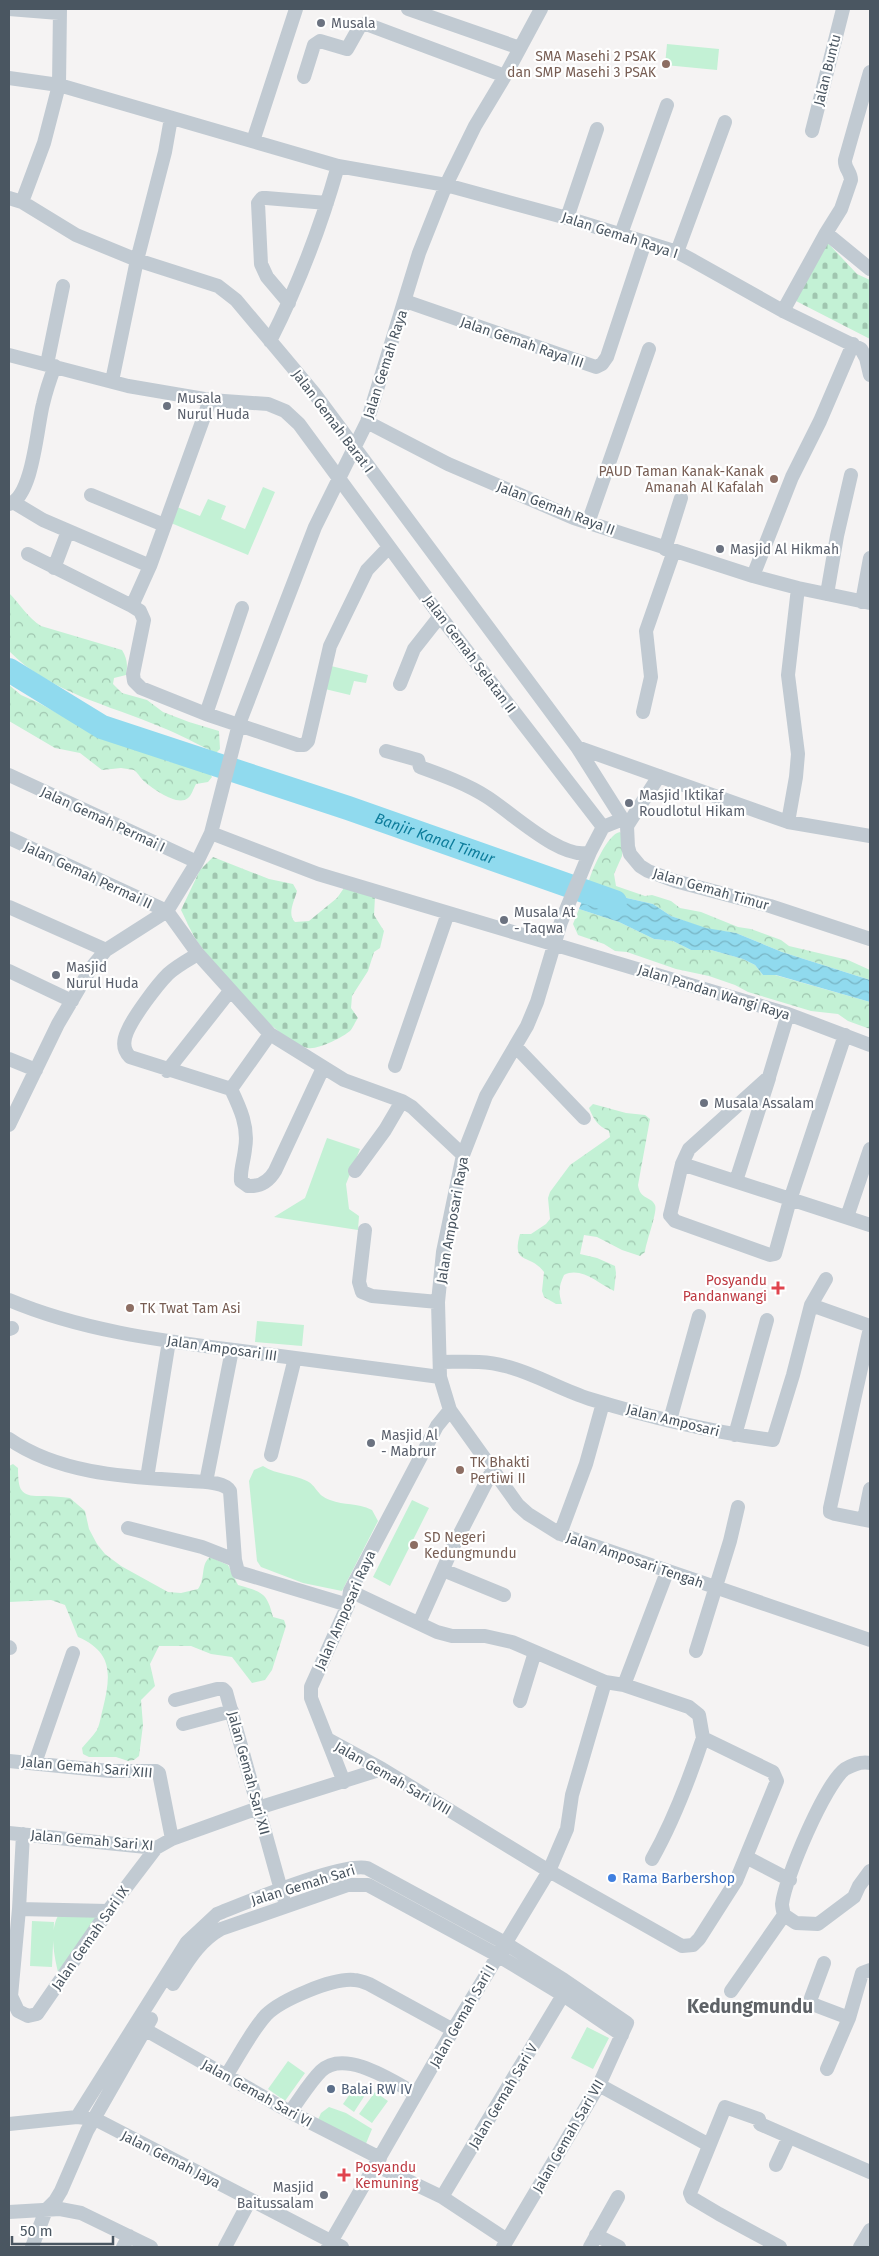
<svg xmlns="http://www.w3.org/2000/svg" width="879" height="2256" font-family="'Fira Sans',sans-serif">
<defs>
<pattern id="forest-crowns" width="20" height="18" patternUnits="userSpaceOnUse" patternTransform="scale(1.25)"><rect width="20" height="18" fill="#c3f1d5"/><path d="M2 6a3 3 0 1 1 6 0M12 15a3 3 0 1 1 6 0" fill="none" stroke="#a0c6b0"/></pattern>
<pattern id="cemetery-stones" width="16" height="16" patternUnits="userSpaceOnUse" patternTransform="scale(1.25)"><rect width="16" height="16" fill="#c3f1d5"/><path d="M2 7V4a2 2 0 0 1 4 0v3zM10 15v-3a2 2 0 0 1 4 0v3z" fill="#a0c6b0"/></pattern>
<pattern id="water-waves" width="16" height="10" patternUnits="userSpaceOnUse" patternTransform="scale(1.25)"><rect width="16" height="10" fill="#90daee"/><path d="M0 5q4-4 8 0t8 0" fill="none" stroke="#78b4c4"/></pattern>
</defs>
<rect width="100%" height="100%" fill="#f5f3f3"/>
<path fill="#c3f1d5" d="M667 44 719 49 717 70 665 65Z
M263 487 275 492 248 555 171 523 177 507 200 516 208 499 226 506 221 519 245 529Z
M331 666 368 675 366 683 354 681 350 695 325 689Z
M327 1138 360 1149 346 1184 349 1209 359 1216 358 1230 274 1217 305 1198Z
M257 1321 304 1325 302 1346 255 1342Z
M263 1466C277 1475 293 1474 307 1481 317 1486 316 1495 330 1500 345 1506 356 1502 372 1510L378 1521 342 1591 303 1583 261 1567 257 1561 249 1481 254 1470Z
M412 1500 429 1508 390 1586 373 1577Z
M59 1914H102L58 1972C54 1955 49 1930 59 1914Z
M32 1921 54 1922 52 1967 30 1966Z
M587 2027 609 2038 593 2069 571 2058Z
M288 2061 305 2073 285 2101 268 2089Z
M358 2082 369 2089 354 2112 343 2104Z
M375 2092 388 2101 372 2123 359 2114Z
M329 2107 346 2113 372 2129 365 2146 317 2122 321 2113Z"/>
<path fill="url(#forest-crowns)" d="M9 593C20 604 28 618 41 626L122 650C127 658 128 665 126 675L114 678 113 684 122 693 147 700 163 712 189 722 219 731 220 749 216 753C197 744 179 734 161 727 109 705 49 692 9 651Z
M9 685 21 695 39 703 95 734 151 751 167 761 209 772 212 777 208 782 196 784C193 789 192 795 188 798 178 807 153 789 145 782 141 779 139 774 134 770L121 768 102 770 80 753 55 748 9 721Z
M620 832 624 836 622 856 614 874 616 886 645 896 652 895 671 901 680 908 701 912 738 927 751 929 781 940 789 946 848 960 870 970V980L782 952 736 933 706 929 671 916 653 904 605 893 600 888 588 885C590 873 608 833 620 832Z
M579 909 619 922 654 939 673 941 691 950H711L743 959 755 965 763 975H775L870 1002V1029L848 1021 838 1014 811 1011 748 992 735 985 709 976 676 969 627 952 615 951 604 944 578 935 573 924Z
M593 1104 626 1113 645 1115 650 1119 638 1185C640 1200 651 1196 655 1205 658 1211 646 1242 645 1252L640 1256 622 1250 597 1237 584 1235 580 1254 597 1258 615 1266 616 1273 614 1291C599 1284 581 1266 564 1275 559 1286 558 1292 562 1304H556L544 1297 542 1291 544 1272C530 1253 511 1266 520 1234H531L546 1224 550 1219 548 1198 550 1192 570 1165 610 1137 609 1131C598 1126 594 1120 589 1108Z
M13 1464 18 1468C18 1492 21 1497 45 1496 53 1496 62 1497 70 1498L85 1511 89 1529 97 1544 105 1554 121 1566 168 1592 181 1593 198 1589C206 1578 200 1565 210 1557L228 1565 238 1585C262 1592 267 1592 273 1617L284 1620 286 1626 272 1670 265 1680 252 1683 232 1657 211 1654 191 1646H159L150 1664 155 1686 141 1700 143 1725 139 1756 134 1760 128 1761 116 1757H89L83 1754 82 1748C87 1742 93 1736 97 1730 100 1724 101 1715 103 1708 111 1675 113 1652 78 1637L65 1605 51 1600 9 1602V1466Z"/>
<path fill="url(#cemetery-stones)" d="M825 240 857 274 870 280V339L796 301Z
M213 857 269 879 293 884 297 891C294 902 287 914 295 922L309 921 337 898 344 888 375 897 374 915 384 931 380 948 374 952 368 971 352 996 351 1008 358 1018C355 1022 353 1028 350 1031 343 1037 318 1050 308 1048 279 1044 214 966 197 941 191 932 186 920 181 910L200 870Z"/>
<path fill="url(#water-waves)" d="M588 885 600 888 605 893 653 904 671 916 706 928 736 933 782 952 870 980V1002L776 975H763L755 965 743 959 711 950H691L673 941 654 939 619 922 579 909Z"/>
<g fill="none" stroke-linecap="round" stroke-linejoin="round">
<path stroke="#90daee" stroke-width="24" id="s1" d="M9 670 102 727 348 808 615 902"/>
<path stroke="#c1cad2" stroke-width="14" d="M9 9 59 13
M408 9 520 48
M304 77 314 45 320 41 347 49 360 26 366 24 505 76
M9 78 59 85 338 166 446 185 567 218 645 242 677 252 692 260 783 311 861 349 866 358 870 375
M812 131 843 9
M253 141 296 9
M9 198 22 202 76 235 137 260 218 286 236 300 314 393 577 747 627 826 628 847 630 854 640 866 648 871 675 881 770 906 870 939
M22 202 44 143 59 85 60 9
M567 218 597 129
M826 233 841 209 851 180C851 172 844 168 845 160L870 72
M621 234 667 105
M677 252 725 122
M405 301 596 367 602 364 607 357 645 242
M289 303 267 277 261 264 258 203 262 198H266L327 203
M783 311 826 233 870 269
M270 341C299 284 321 226 338 166
M9 355 128 386 210 400 268 404 285 411 299 424 440 616 603 827
M47 364 63 286
M112 381 137 260 165 152 171 118
M210 400 150 566 132 606 140 611 144 620 133 674 134 681 141 688 206 714 298 745H304L308 741 330 646 367 570 389 547
M367 422 448 464 574 518 753 576 798 588 870 603
M91 495 164 525
M13 502 43 520 150 566
M9 504C33 497 37 426 43 404 46 391 50 379 55 366
M588 523 649 349
M665 549 681 498
M28 554 132 606
M54 568 68 531
M753 576 792 477 820 421 853 344
M827 594 837 536 851 475
M862 602 870 558
M400 684 414 649 440 616
M643 712 651 677 646 631 674 551
M206 714 242 608
M577 747 788 822 870 836
M386 751 418 760 420 767C442 775 467 784 487 797 511 812 563 862 590 852
M9 775 197 862
M788 822 796 777 798 754 788 675 798 588
M627 826 659 776
M211 833 318 874 788 1014 870 1045
M9 838 167 911 198 954 270 1034 344 1080 402 1101 412 1107 463 1155
M9 907 106 950
M198 954C188 960 177 966 168 974 157 985 133 1017 127 1032 123 1041 123 1050 130 1057L231 1089
M9 971 72 1001
M788 1014 769 1077 689 1149 682 1164 671 1211 670 1215 675 1221 770 1255 775 1254 790 1200 845 1035
M516 1047 584 1118
M9 1059 36 1070
M395 1066 448 913
M167 1071 230 991
M231 1089C240 1108 249 1127 245 1149 244 1160 240 1170 241 1181L248 1186C260 1187 269 1181 275 1171L323 1068
M231 1089 270 1034
M9 1125 58 1024 91 968 106 950 167 911 197 862 211 833 239 724 315 527 367 422 419 253 446 185 475 126 505 76 541 9
M682 1164 870 1225
M355 1171 385 1130 402 1101
M736 1181 769 1078
M847 1217 870 1149
M365 1230 359 1282 362 1292 372 1296 438 1302
M9 1300C80 1330 157 1340 234 1350 302 1359 371 1368 440 1377
M811 1305 870 1326
M870 1328 830 1508V1512L835 1514 870 1521
M9 1329 12 1328
M440 1362C461 1362 484 1360 505 1366 534 1373 561 1390 590 1399 649 1417 711 1432 773 1440L793 1375 811 1305 826 1279
M450 1410 518 1505 528 1514 560 1534 870 1640
M670 1420 699 1316
M735 1435 767 1320
M9 1439C61 1475 130 1477 191 1481 202 1482 224 1481 230 1491L235 1560 238 1572 348 1605
M271 1455 295 1358
M147 1478 169 1341
M206 1482 232 1350
M864 1519 870 1489
M128 1528 202 1547 235 1560
M560 1534 586 1464 603 1403
M443 1570 504 1595
M419 1623 452 1549 492 1471
M9 1647 10 1648
M696 1651 730 1541 738 1507
M624 1685 667 1572
M175 1700 217 1689H223L226 1692 283 1897
M520 1701 535 1652
M183 1724 232 1711
M327 1739 382 1769 549 1871 682 1946 693 1945 699 1939 736 1881 777 1781 773 1772 703 1738 699 1715 689 1707 624 1685 605 1682 512 1642 485 1636H452L437 1632 350 1591
M9 1761 110 1771H156L159 1773 172 1839
M35 1763 73 1653
M870 1763C862 1761 852 1765 845 1769 825 1784 785 1878 782 1904 782 1907 783 1911 784 1915L796 1923 818 1924 854 1897 859 1886 870 1871
M344 1782 311 1698V1687L348 1605 350 1591 437 1426 450 1410 440 1377 438 1302 443 1252 463 1155 486 1096 527 1026 537 1002 561 922 590 852 603 827 623 819
M9 1833 156 1848 172 1839 258 1808 382 1769
M23 1834 19 1909 11 1996 18 2011 28 2016 37 2014 108 1911 156 1848
M746 1857 790 1880
M652 1859C674 1820 689 1780 703 1738
M19 1909 108 1911
M824 1963 811 1998 812 2004 849 2018
M173 1984C187 1963 198 1942 221 1929L348 1885H368L497 1955 563 1995 622 2035
M731 1991 784 1915
M137 2025 290 2112 380 2158
M827 2069 849 2018 862 1973 870 1970
M226 2076C239 2056 250 2033 266 2015 281 2000 332 1978 354 1980 359 1980 364 1982 369 1984L453 2030
M599 2085 709 2145
M290 2112C300 2099 309 2083 321 2071 345 2048 394 2082 416 2094
M77 2117 187 1942 217 1914C245 1903 342 1862 367 1868L505 1943 564 1980 627 2023 599 2085 503 2247
M9 2124 77 2117 95 2119 342 2247
M375 2165 442 2197 507 2240
M776 2165 789 2137
M442 2197 563 1995
M9 2212 60 2209 81 2213 151 2247
M596 2235 619 2247
M32 2247 46 2210 55 2201 61 2191 87 2131 151 2019
M123 2247 129 2236
M225 2247 250 2200
M328 2247 453 2030 549 1871 567 1829 572 1795 605 1682
M590 2247 618 2197
M780 2247 719 2214 692 2198 690 2193 725 2107 759 2119 760 2124 870 2172
M860 2247 870 2230"/>
</g>
<g fill="#6b7280" stroke="#fff" stroke-width="2">
<circle cx="321" cy="23" r="5"/>
<circle cx="167" cy="406" r="5"/>
<circle cx="720" cy="549" r="5"/>
<circle cx="629" cy="803" r="5"/>
<circle cx="504" cy="920" r="5"/>
<circle cx="56" cy="975" r="5"/>
<circle cx="704" cy="1103" r="5"/>
<circle cx="371" cy="1443" r="5"/>
<circle cx="324" cy="2195" r="5"/>
</g>
<g fill="#8d6e63" stroke="#fff" stroke-width="2">
<circle cx="666" cy="64" r="5"/>
<circle cx="774" cy="479" r="5"/>
<circle cx="130" cy="1308" r="5"/>
<circle cx="460" cy="1470" r="5"/>
<circle cx="414" cy="1545" r="5"/>
</g>
<g fill="#e0444e" stroke="#fff" stroke-width="2">
<path d="M775.5 1280.5h5v5h5v5h-5v5h-5v-5h-5v-5h5z"/>
<path d="M341.5 2167.5h5v5h5v5h-5v5h-5v-5h-5v-5h5z"/>
</g>
<circle fill="#3f7fe0" stroke="#fff" stroke-width="2" cx="612" cy="1878" r="5"/>
<circle fill="#5c6f8a" stroke="#fff" stroke-width="2" cx="331" cy="2089" r="5"/>
<g text-anchor="middle" stroke-width="4.5" stroke-linejoin="round" paint-order="stroke">
<g font-size="14" fill="#5b616d" stroke="#fff" text-anchor="start">
<text x="331" y="28">Musala</text>
<text x="177" y="403">Musala<tspan x="177" dy="16">Nurul Huda</tspan></text>
<text x="730" y="554">Masjid Al Hikmah</text>
<text x="639" y="800">Masjid Iktikaf<tspan x="639" dy="16">Roudlotul Hikam</tspan></text>
<text x="514" y="917">Musala At<tspan x="514" dy="16">- Taqwa</tspan></text>
<text x="66" y="972">Masjid<tspan x="66" dy="16">Nurul Huda</tspan></text>
<text x="714" y="1108">Musala Assalam</text>
<text x="381" y="1440">Masjid Al<tspan x="381" dy="16">- Mabrur</tspan></text>
<text x="314" y="2192" text-anchor="end">Masjid<tspan x="314" dy="16">Baitussalam</tspan></text>
</g>
<g font-size="14" fill="#785e54" stroke="#fff" text-anchor="start">
<text x="656" y="61" text-anchor="end">SMA Masehi 2 PSAK<tspan x="656" dy="16">dan SMP Masehi 3 PSAK</tspan></text>
<text x="764" y="476" text-anchor="end">PAUD Taman Kanak-Kanak<tspan x="764" dy="16">Amanah Al Kafalah</tspan></text>
<text x="140" y="1313">TK Twat Tam Asi</text>
<text x="470" y="1467">TK Bhakti<tspan x="470" dy="16">Pertiwi II</tspan></text>
<text x="424" y="1542">SD Negeri<tspan x="424" dy="16">Kedungmundu</tspan></text>
</g>
<g font-size="14" fill="#4a5661" stroke="#fff">
<text transform="translate(827 70) rotate(-76)" y="5">Jalan Buntu</text>
<text transform="translate(620 235) rotate(18)" y="5">Jalan Gemah Raya I</text>
<text transform="translate(522 342) rotate(19)" y="5">Jalan Gemah Raya III</text>
<text transform="translate(385 364) rotate(-72)" y="5">Jalan Gemah Raya</text>
<text transform="translate(333 421) rotate(53)" y="5">Jalan Gemah Barat I</text>
<text transform="translate(556 508) rotate(21)" y="5">Jalan Gemah Raya II</text>
<text transform="translate(470 654) rotate(53)" y="5">Jalan Gemah Selatan II</text>
<text transform="translate(103 819) rotate(25)" y="5">Jalan Gemah Permai I</text>
<text transform="translate(88 875) rotate(25)" y="5">Jalan Gemah Permai II</text>
<text transform="translate(711 889) rotate(16)" y="5">Jalan Gemah Timur</text>
<text transform="translate(714 992) rotate(17)" y="5">Jalan Pandan Wangi Raya</text>
<text transform="translate(452 1220) rotate(-80)" y="5">Jalan Amposari Raya</text>
<text transform="translate(222 1348) rotate(8)" y="5">Jalan Amposari III</text>
<text transform="translate(673 1420) rotate(14)" y="5">Jalan Amposari</text>
<text transform="translate(635 1560) rotate(19)" y="5">Jalan Amposari Tengah</text>
<text transform="translate(345 1610) rotate(-66)" y="5">Jalan Amposari Raya</text>
<text transform="translate(87 1767) rotate(5)" y="5">Jalan Gemah Sari XIII</text>
<text transform="translate(249 1773) rotate(75)" y="5">Jalan Gemah Sari XII</text>
<text transform="translate(393 1778) rotate(30)" y="5">Jalan Gemah Sari VIII</text>
<text transform="translate(92 1840) rotate(5)" y="5">Jalan Gemah Sari XI</text>
<text transform="translate(303 1885) rotate(-17)" y="5">Jalan Gemah Sari</text>
<text transform="translate(90 1938) rotate(-55)" y="5">Jalan Gemah Sari IX</text>
<text transform="translate(462 2016) rotate(-60)" y="5">Jalan Gemah Sari I</text>
<text transform="translate(257 2093) rotate(29)" y="5">Jalan Gemah Sari VI</text>
<text transform="translate(503 2096) rotate(-59)" y="5">Jalan Gemah Sari V</text>
<text transform="translate(568 2136) rotate(-60)" y="5">Jalan Gemah Sari VII</text>
<text transform="translate(171 2159) rotate(27)" y="5">Jalan Gemah Jaya</text>
</g>
<g font-size="14" fill="#be3a42" stroke="#fff" text-anchor="end">
<text x="767" y="1285">Posyandu<tspan x="767" dy="16">Pandanwangi</tspan></text>
<text x="355" y="2172" text-anchor="start">Posyandu<tspan x="355" dy="16">Kemuning</tspan></text>
</g>
<g font-size="14" fill="#366cbe" stroke="#fff" text-anchor="start">
<text x="622" y="1883">Rama Barbershop</text>
</g>
<g font-size="14" fill="#4e5e75" stroke="#fff" text-anchor="start">
<text x="341" y="2094">Balai RW IV</text>
</g>
<g font-size="15" font-style="italic" fill="#0c7c9b" stroke="#fff">
<text dy="5" stroke="none"><textPath href="#s1" startOffset="460">Banjir Kanal Timur</textPath></text>
</g>
<g font-size="19" font-weight="bold" fill="#5f6368" stroke="#fff">
<text x="750" y="2013">Kedungmundu</text>
</g>
</g>
<rect width="879" height="2256" fill="none" stroke="#4a5661" stroke-width="20"/>
<path d="M12 2236v8h101v-8" fill="none" stroke="#4a5661" stroke-width="2.5"/>
<text x="20" y="2236" font-size="15" fill="#4a5661" stroke="#ffffff" stroke-width="4" paint-order="stroke">50 m</text>
</svg>
